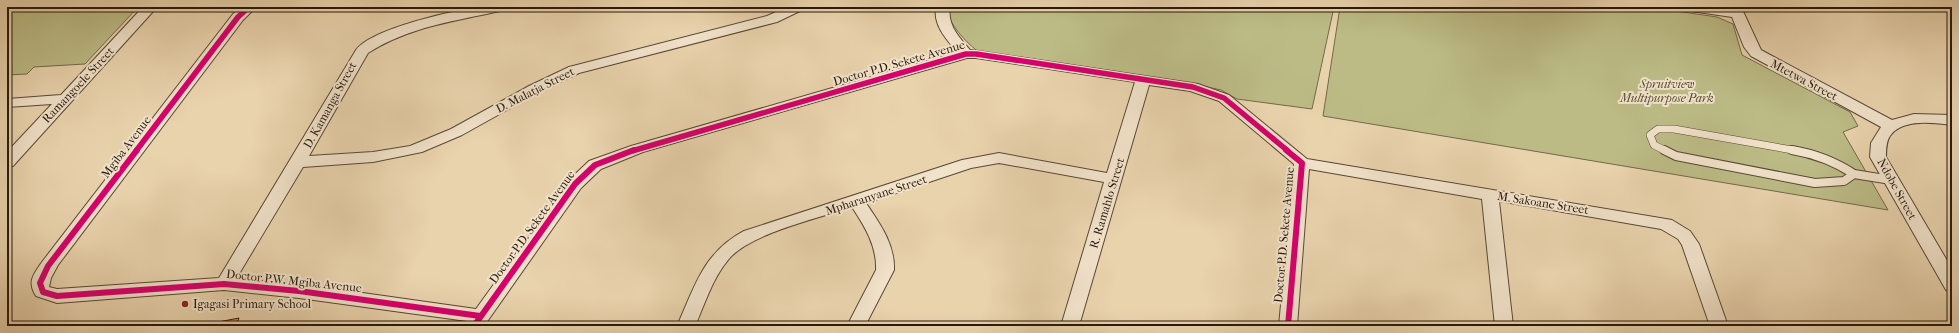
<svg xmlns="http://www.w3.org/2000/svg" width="1959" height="333" font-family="'IM FELL French Canon',serif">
  <rect width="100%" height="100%" fill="#e9d3ad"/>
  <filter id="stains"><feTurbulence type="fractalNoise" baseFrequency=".005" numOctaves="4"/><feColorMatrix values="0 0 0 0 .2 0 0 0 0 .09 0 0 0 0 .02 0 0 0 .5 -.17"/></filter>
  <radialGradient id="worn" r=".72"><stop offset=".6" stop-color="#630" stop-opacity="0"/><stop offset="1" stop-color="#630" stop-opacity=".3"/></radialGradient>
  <!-- green -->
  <path fill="#bcbb86" stroke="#726a4a" d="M 7,7 L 138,7 L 85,64 L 34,67 L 27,74 L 7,75 Z
    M 950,7 L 1334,7 L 1312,109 L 1237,99 L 1221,90 L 1184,82 L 976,50 C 964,40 951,26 947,11 Z
    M 1340,7 L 1649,7 L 1717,17 L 1733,24 L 1742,55 L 1850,112 L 1858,126 L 1843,132 L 1888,210 L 1323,116 Z"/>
  <!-- building -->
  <path fill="#d3936e" stroke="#28190d" d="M 239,318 L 236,326 L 212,326 L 213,323 Z"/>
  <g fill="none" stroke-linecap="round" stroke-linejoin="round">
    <!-- service-far1 casing -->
    <g stroke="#584835" stroke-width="8">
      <path id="service-far1" d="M 1666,151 L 1654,145 L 1650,135 L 1658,129 L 1674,129 L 1798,151"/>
    </g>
    <!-- service casing -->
    <g stroke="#584835" stroke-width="10">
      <path id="service" d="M 1664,150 L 1676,156 L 1815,183 L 1844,181 L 1854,174
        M 1792,150 C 1816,154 1834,161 1854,174
        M 1854,174 L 1891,180"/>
    </g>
    <!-- minor casing -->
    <g stroke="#584835" stroke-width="2">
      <path id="minor" d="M 143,7 L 157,7 L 13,166 L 7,167 L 7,152 L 52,104 L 7,107 L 7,99 L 61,95 Z
        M 241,7 L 256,7 L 243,20 L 58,265 L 51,278 L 49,287 L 57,289 L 219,278 L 356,50 C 371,29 454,10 481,7 C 489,6 497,7 506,7 L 504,10 C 457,21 410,26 368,53 L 309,156 L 373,152 L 410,146 L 451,129 L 529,86 L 569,67 L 767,16 L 787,7 L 804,7 L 802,10 L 777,22 L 579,73 L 539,92 L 462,135 L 422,152 L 373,162 L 303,167 L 236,279 L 299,284 L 476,309 L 569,180 L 589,161 L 631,146 L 957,52 C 946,39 933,25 936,7 L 950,7 C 947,25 959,37 970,50 L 1198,84 L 1229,95 L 1307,159 L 1672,220 L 1690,231 L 1699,244 L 1728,326 L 1710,326 L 1682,245 L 1678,239 L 1661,229 L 1499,201 L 1513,326 L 1495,326 L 1482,199 L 1309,169 L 1297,326 L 1279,326 L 1294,164 L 1219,101 L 1190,91 L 1149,85 L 1079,326 L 1061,326 L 1104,182 L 999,163 L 971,168 L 866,203 C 880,224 895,244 894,270 L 865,326 L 847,326 L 876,270 C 877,246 865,227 852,207 C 819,218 748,234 728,260 C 712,279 705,304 695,326 L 677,326 C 695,286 703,253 744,231 L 962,160 L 999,153 L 1107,173 L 1135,82 L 976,58 L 967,58 L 643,152 L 601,169 L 581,188 L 484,326 L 465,326 L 467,321 L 299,298 L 224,290 L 57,303 L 36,296 C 27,282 33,275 42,262 L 233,14 Z
        M 1684,7 L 1728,9 L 1727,7 L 1741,7 L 1761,50 L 1892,120 L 1914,114 L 1952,115 L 1952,125 C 1934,123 1902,118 1890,136 C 1886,142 1886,150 1886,157 L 1952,269 L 1952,291 L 1946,290 L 1870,157 L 1871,143 L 1881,127 L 1751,56 L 1744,47 L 1732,17 L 1691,11 Z"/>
    </g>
    <!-- service-far1 -->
    <use href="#service-far1" stroke="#f1e2ca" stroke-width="7"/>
    <!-- service -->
    <use href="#service" stroke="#f1e2ca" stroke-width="8"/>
    <!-- minor -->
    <use href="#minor" fill="#f1e2ca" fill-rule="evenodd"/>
    <!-- cycleway-far1 casing -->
    <g stroke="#f1e2ca" stroke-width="8">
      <path id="cycleway-far1" d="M 136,151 L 238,17 L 249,7
        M 632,151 L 966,54 L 976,54 L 1193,87 L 1224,98 L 1288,151"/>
    </g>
    <!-- cycleway casing -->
    <g stroke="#f1e2ca" stroke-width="9">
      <path id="cycleway" d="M 137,150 L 48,266 L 40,283 L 43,292 L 57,296 L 224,284 L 299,291 L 480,316
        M 1286,150 L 1302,163 L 1288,326
        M 474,326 L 575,184 L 595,165 L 634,150"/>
    </g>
    <!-- cycleway-far1 -->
    <use href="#cycleway-far1" stroke="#d6006c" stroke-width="5.5"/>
    <!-- cycleway -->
    <use href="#cycleway" stroke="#d6006c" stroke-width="6"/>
  </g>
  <!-- markers -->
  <circle fill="#8f2418" stroke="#f1e2ca" stroke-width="1.5" cx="185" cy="304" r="4"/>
  <g text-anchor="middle" stroke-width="4" stroke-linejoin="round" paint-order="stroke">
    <!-- street labels -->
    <g font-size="12" fill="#28190d" stroke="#f1e2ca">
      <text transform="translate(899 63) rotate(-16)" y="4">Doctor P.D. Sekete Avenue</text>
      <text transform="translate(1804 80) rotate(28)" y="4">Mtetwa Street</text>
      <text transform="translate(78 85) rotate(-47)" y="4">Ramangoele Street</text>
      <text transform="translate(535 90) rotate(-27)" y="4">D. Malatja Street</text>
      <text transform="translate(330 105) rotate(-61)" y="4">D. Kamanga Street</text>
      <text transform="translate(126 147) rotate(-53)" y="4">Mgiba Avenue</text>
      <text transform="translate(1897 189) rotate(61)" y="4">Ndobe Street</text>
      <text transform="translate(876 195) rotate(-18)" y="4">Mpharanyane Street</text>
      <text transform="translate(1107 203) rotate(-73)" y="4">R. Ramahlo Street</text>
      <text transform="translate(1543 203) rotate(9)" y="4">M. Sakoane Street</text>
      <text transform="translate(532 227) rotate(-54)" y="4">Doctor P.D. Sekete Avenue</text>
      <text transform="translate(1284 235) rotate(-85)" y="4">Doctor P.D. Sekete Avenue</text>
      <text transform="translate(294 281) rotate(6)" y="4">Doctor P.W. Mgiba Avenue</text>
    </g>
    <!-- park labels -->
    <g font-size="12" font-style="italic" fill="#544a31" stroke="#f1e2ca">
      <text x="1667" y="88">Spruitview<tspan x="1667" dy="14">Multipurpose Park</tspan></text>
    </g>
    <!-- poi labels -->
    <g font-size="12" fill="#28190d" stroke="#f1e2ca" text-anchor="start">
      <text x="193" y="308">Igagasi Primary School</text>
    </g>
  </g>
  <!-- margin -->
  <rect width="1959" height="333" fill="none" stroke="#e9d3ad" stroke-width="24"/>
  <rect x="8" y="8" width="1943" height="317" fill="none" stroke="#28190d" stroke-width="2"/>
  <rect x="12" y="12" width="1935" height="309" fill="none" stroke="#28190d"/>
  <rect width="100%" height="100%" filter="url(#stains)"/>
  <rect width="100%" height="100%" fill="url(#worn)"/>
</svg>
